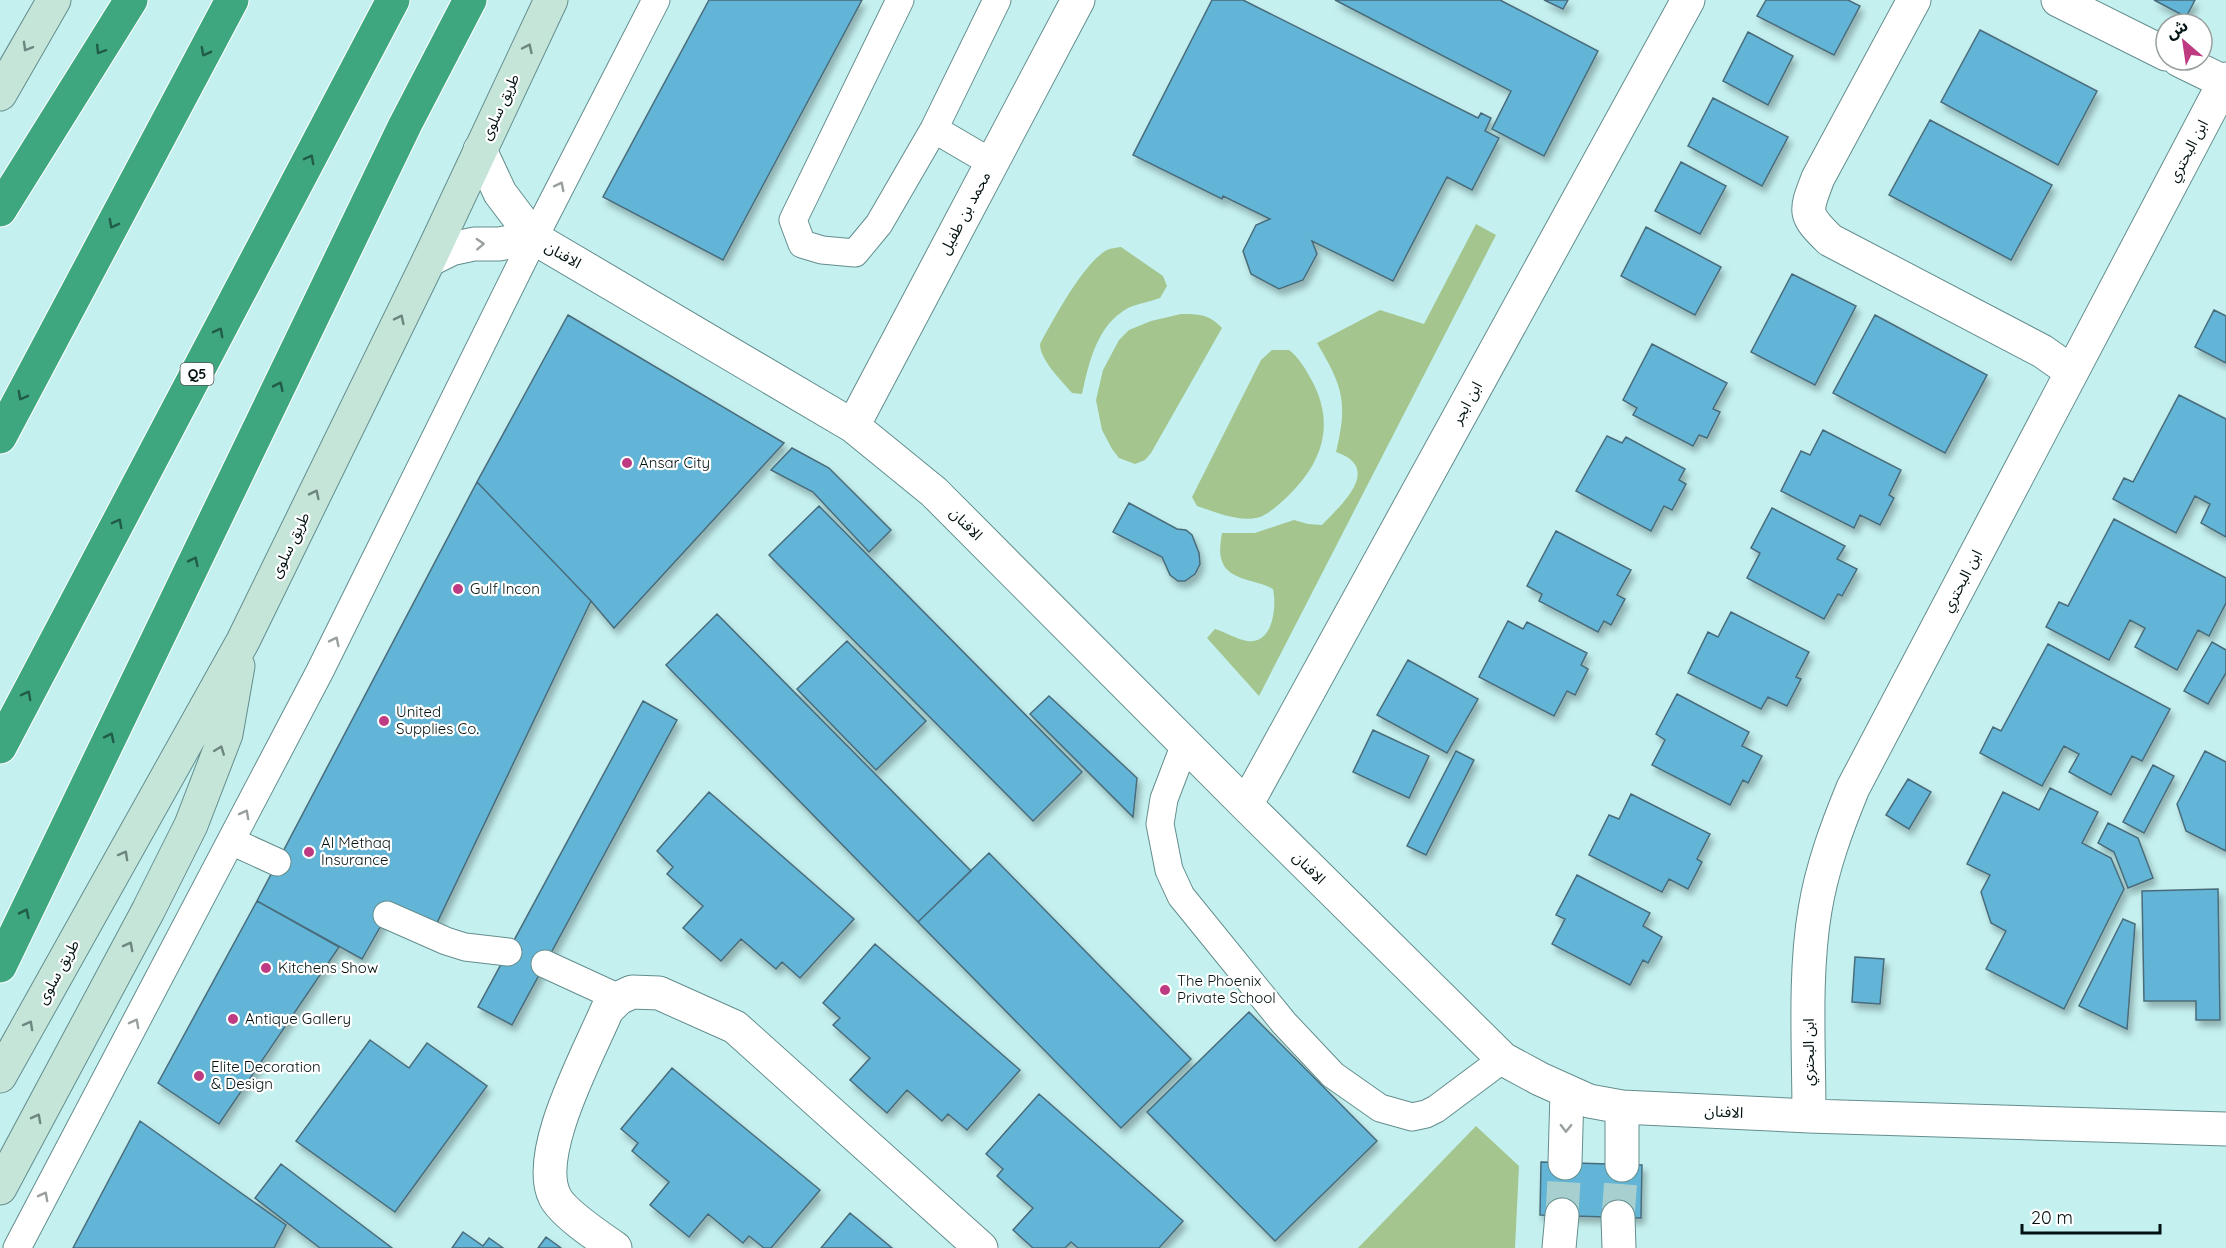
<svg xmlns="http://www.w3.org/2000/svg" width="2226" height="1248" font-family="Quicksand,'Noto Sans Arabic',sans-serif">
  <defs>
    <filter id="shadow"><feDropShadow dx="3.5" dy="6" stdDeviation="3" flood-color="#0004"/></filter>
  </defs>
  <rect width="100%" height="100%" fill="#c4f1f0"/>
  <!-- green -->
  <path fill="#a4c58e" d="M 1476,224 L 1496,235 L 1259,696 L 1207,638 L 1215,629 C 1225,632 1236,639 1247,641 C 1273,645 1277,607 1273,589 C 1256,579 1226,581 1221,558 C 1219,550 1221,540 1222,533 L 1255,533 L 1294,520 L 1308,524 L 1322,525 C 1342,504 1383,468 1336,452 C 1348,402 1343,387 1317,343 L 1380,310 L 1424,324 Z
    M 1121,247 L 1163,276 L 1167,286 L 1160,298 C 1150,302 1139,303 1128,308 C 1097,325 1089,362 1082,394 L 1072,393 C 1061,380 1040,360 1040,344 C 1053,320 1084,262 1107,250 C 1111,248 1116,248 1121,247 Z
    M 1181,314 C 1199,314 1209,314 1222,328 L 1151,453 L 1145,460 L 1135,464 L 1119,458 L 1112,449 L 1102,430 L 1096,400 L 1103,370 L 1119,340 L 1129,330 L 1151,321 Z
    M 1272,350 L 1289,350 C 1299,358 1305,368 1311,379 C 1335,422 1324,461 1289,495 C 1282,502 1270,513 1260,517 C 1240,523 1216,512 1197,506 L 1192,497 L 1261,360 Z
    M 1476,1126 L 1519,1166 L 1515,1248 L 1358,1248 Z"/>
  <!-- building -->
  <path fill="#62b5d7" stroke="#4a6c7b" stroke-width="1.5" filter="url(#shadow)" d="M 709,0 L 862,0 L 723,260 L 603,197 Z
    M 1212,0 L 1243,0 L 1478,118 L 1481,113 L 1491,118 L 1485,131 L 1499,138 L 1472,190 L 1447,177 L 1393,281 L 1312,241 L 1317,254 L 1303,280 L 1279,289 L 1251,274 L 1243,251 L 1256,225 L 1270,219 L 1223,196 L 1222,199 L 1133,155 Z
    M 1335,0 L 1500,0 L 1598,51 L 1544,156 L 1492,129 L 1511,91 Z
    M 1544,0 L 1568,0 L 1563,9 Z
    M 1766,0 L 1848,0 L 1860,6 L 1834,55 L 1757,16 Z
    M 2154,0 L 2195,0 L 2186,17 Z
    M 1980,30 L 2097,91 L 2058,165 L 1941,102 Z
    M 1748,32 L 1793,56 L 1768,105 L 1723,81 Z
    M 1713,98 L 1788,137 L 1762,186 L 1688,146 Z
    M 1930,120 L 2052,185 L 2011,260 L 1889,195 Z
    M 1681,162 L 1726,186 L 1700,234 L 1655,211 Z
    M 1646,227 L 1721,267 L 1695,315 L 1621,276 Z
    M 1792,274 L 1856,306 L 1815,385 L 1751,352 Z
    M 2214,310 L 2226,316 L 2226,363 L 2195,347 Z
    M 568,315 L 784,443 L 614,628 L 591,601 L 477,482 Z
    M 1875,315 L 1987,375 L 1945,453 L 1833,393 Z
    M 1652,344 L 1727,383 L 1713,409 L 1720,412 L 1707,438 L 1699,435 L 1693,446 L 1633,415 L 1637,408 L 1623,400 Z
    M 2179,395 L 2226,419 L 2226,537 L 2201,523 L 2210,504 L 2195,496 L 2176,533 L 2113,499 L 2124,478 L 2133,482 Z
    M 1823,430 L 1901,470 L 1889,495 L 1894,498 L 1880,525 L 1860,515 L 1854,528 L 1781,491 L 1801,451 L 1810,455 Z
    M 1607,436 L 1622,443 L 1626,437 L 1685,469 L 1679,480 L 1686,484 L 1672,510 L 1664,506 L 1651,531 L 1576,491 Z
    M 792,448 L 829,468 L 891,530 L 869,552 L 813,492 L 771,470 Z
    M 477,482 L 591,601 L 435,927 L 387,915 L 362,959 L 257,901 Z
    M 1129,503 L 1177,529 L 1186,530 L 1192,535 L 1199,553 L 1200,564 L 1195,574 L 1185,581 L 1178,581 L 1170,575 L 1162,557 L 1113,532 Z
    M 819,506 L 1082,772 L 1033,821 L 769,555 Z
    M 1772,508 L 1845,546 L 1837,559 L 1857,569 L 1842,596 L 1838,594 L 1824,619 L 1747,578 L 1760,553 L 1751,548 Z
    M 2114,519 L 2226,578 L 2226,603 L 2209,636 L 2198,630 L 2177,670 L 2135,647 L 2145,628 L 2130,620 L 2109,660 L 2046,627 L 2059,602 L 2068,606 Z
    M 1556,531 L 1631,570 L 1617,595 L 1625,599 L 1611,625 L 1604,621 L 1598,632 L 1539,601 L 1542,594 L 1527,586 Z
    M 1731,612 L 1809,652 L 1796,677 L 1801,679 L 1787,706 L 1768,697 L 1761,709 L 1688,673 L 1708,632 L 1718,637 Z
    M 717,614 L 971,871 L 918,922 L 666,665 Z
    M 1508,621 L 1523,629 L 1527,622 L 1587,653 L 1581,665 L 1588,669 L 1575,695 L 1567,691 L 1554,716 L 1479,677 Z
    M 847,641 L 926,721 L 876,770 L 797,689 Z
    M 2212,642 L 2226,650 L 2226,673 L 2208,704 L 2184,691 Z
    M 2048,644 L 2170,709 L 2142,761 L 2132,756 L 2111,795 L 2069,772 L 2079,754 L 2064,746 L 2042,786 L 1980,753 L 1993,727 L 2001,731 Z
    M 1408,660 L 1478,699 L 1447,753 L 1377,715 Z
    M 1677,694 L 1749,732 L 1742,746 L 1762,756 L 1748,783 L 1743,780 L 1730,805 L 1652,765 L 1665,740 L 1656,734 Z
    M 1049,696 L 1137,778 L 1133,817 L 1030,714 Z
    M 643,701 L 677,720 L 512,1025 L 478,1007 Z
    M 1373,730 L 1429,756 L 1409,798 L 1353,772 Z
    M 1456,751 L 1474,760 L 1426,855 L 1407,846 Z
    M 2205,751 L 2226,762 L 2226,851 L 2186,831 L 2177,804 Z
    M 2153,765 L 2174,776 L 2144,833 L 2123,822 Z
    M 1908,779 L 1931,792 L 1909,829 L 1886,815 Z
    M 2050,788 L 2098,812 L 2082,843 L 2111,858 L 2124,889 L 2064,1009 L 1986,969 L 2006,931 L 1991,923 L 1981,892 L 1990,875 L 1967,864 L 2003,792 L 2039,810 Z
    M 709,792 L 854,919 L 800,978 L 782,962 L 776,969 L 741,939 L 721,961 L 683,928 L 703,906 L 667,874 L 673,867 L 657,851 Z
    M 1631,794 L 1710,834 L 1697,859 L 1702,862 L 1688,889 L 1669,879 L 1662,892 L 1589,855 L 1609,815 L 1619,819 Z
    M 2108,823 L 2138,838 L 2153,878 L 2128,888 L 2114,852 L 2098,843 Z
    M 989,853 L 1191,1059 L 1121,1128 L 918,922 Z
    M 1577,875 L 1650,913 L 1643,926 L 1662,937 L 1648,963 L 1643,960 L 1630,985 L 1552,944 L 1565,919 L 1556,915 Z
    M 2218,889 L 2220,1020 L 2196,1020 L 2196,1001 L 2144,1001 L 2142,891 Z
    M 257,901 L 339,947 L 219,1124 L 158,1083 Z
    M 2123,919 L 2135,924 L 2127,1029 L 2079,1006 Z
    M 875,944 L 1020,1070 L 967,1130 L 948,1114 L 942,1121 L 907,1090 L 887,1113 L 850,1080 L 870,1058 L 833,1025 L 840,1018 L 823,1003 Z
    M 1855,957 L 1884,959 L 1880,1004 L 1852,1002 Z
    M 1249,1012 L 1377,1141 L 1275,1241 L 1147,1112 Z
    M 370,1040 L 409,1068 L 427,1043 L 487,1086 L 395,1212 L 296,1141 Z
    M 672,1068 L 820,1190 L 771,1248 L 764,1248 L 749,1236 L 743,1243 L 708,1214 L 689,1237 L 650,1205 L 669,1182 L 632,1151 L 638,1143 L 621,1129 Z
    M 1039,1094 L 1183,1221 L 1159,1248 L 1078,1248 L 1071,1242 L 1065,1248 L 1033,1248 L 1013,1230 L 1033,1208 L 997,1176 L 1003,1169 L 986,1154 Z
    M 140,1121 L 286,1225 L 274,1248 L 73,1248 Z
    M 1541,1162 L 1642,1165 L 1641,1218 L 1540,1215 Z
    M 281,1164 L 392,1248 L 320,1248 L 255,1198 Z
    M 850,1213 L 892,1248 L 821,1248 Z
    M 463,1232 L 483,1246 L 489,1238 L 503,1248 L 452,1248 Z
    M 546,1237 L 561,1248 L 538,1248 Z"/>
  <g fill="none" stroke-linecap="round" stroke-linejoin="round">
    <!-- minor-tunnel -->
    <path stroke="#a7cfcf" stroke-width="33" stroke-dasharray="33 16" stroke-linecap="butt" d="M 1562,1215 L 1565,1163
      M 1618,1217 L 1622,1165"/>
    <!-- service casing -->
    <g stroke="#648d8d" stroke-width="29">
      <path id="service" d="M 900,0 L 793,220 L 802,244 L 822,250 L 855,253 L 879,224 L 934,129 L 997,0
        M 934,129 L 992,163
        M 1185,744 L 1164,799 L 1160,824 L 1169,870 L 1181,896 L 1284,1023 L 1333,1075 L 1380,1108 L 1412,1117 L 1426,1114 L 1436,1109 L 1503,1059
        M 231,841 L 277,862
        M 387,915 L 446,941 L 465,947 L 508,952
        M 545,964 L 619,998
        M 17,1248 L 320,671 L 534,238 L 656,0"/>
    </g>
    <!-- minor casing -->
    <g stroke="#648d8d" stroke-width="35">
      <path id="minor" d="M 1914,0 L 1818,178 C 1805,212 1803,214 1830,240 L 2042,351 L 2072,372
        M 2058,0 L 2166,54
        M 2179,60 L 2224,82
        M 480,150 L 500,193 L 534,238 L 853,426 L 934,492 L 1246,805 L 1503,1059 L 1540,1079 L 1589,1101 L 1622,1107 L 1809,1116 L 2226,1129
        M 429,260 L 451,249 L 474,244 L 499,244 L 534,238
        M 853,426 L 1078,0
        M 1246,805 L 1688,0
        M 1622,1107 L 1622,1165
        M 1809,1116 C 1809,1050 1804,974 1815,910 C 1822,867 1837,827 1853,788 L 2226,79
        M 1565,1163 L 1567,1092
        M 1618,1217 L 1619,1248
        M 615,1248 C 599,1237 563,1213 555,1197 C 533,1154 589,1053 607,1010 L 619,998 L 632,992 L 659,993 L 735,1027 L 981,1248
        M 1559,1248 L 1562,1215"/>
    </g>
    <!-- secondary casing -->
    <g stroke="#648d8d" stroke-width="35">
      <path id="secondary" d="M 0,94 L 54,0
        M 0,1076 L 243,641 L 429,260 L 551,0
        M 0,1188 L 148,911 L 191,825 L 226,734 L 238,666"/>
    </g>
    <!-- motorway casing -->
    <g stroke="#fff" stroke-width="35">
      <path id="motorway" d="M 0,210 L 131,0
        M 0,437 L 232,0
        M 0,747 L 393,0
        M 0,966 L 405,125 L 470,0"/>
    </g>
    <!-- service -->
    <use href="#service" stroke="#fff" stroke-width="27"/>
    <!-- minor -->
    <use href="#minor" stroke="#fff" stroke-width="33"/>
    <!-- secondary -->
    <use href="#secondary" stroke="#c5e5d9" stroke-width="33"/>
    <!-- motorway -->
    <use href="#motorway" stroke="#3fa77f" stroke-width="33"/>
  </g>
  <!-- one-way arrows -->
  <defs><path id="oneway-chevron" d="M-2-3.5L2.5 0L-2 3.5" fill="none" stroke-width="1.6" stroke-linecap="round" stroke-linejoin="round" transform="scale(1.5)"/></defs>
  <g stroke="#6d867f">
    <use href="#oneway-chevron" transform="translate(27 47) rotate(120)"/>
    <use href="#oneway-chevron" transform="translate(528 48) rotate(-65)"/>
    <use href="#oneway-chevron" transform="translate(400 319) rotate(-64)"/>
    <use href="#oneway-chevron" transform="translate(315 494) rotate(-64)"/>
    <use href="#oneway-chevron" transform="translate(220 750) rotate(-69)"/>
    <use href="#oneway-chevron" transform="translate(124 855) rotate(-61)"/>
    <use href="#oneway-chevron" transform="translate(129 946) rotate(-62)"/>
    <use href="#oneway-chevron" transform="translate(29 1025) rotate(-61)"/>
    <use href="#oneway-chevron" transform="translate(37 1118) rotate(-62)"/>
  </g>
  <g stroke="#205c48">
    <use href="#oneway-chevron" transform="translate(100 50) rotate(122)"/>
    <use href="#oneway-chevron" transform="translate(205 52) rotate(118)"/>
    <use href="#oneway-chevron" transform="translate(310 159) rotate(-62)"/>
    <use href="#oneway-chevron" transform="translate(113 224) rotate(118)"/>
    <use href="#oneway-chevron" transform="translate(219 332) rotate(-62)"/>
    <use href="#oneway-chevron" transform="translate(279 386) rotate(-64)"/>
    <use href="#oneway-chevron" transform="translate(22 396) rotate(118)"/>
    <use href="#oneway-chevron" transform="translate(118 523) rotate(-62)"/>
    <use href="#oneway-chevron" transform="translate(194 561) rotate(-64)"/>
    <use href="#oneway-chevron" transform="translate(27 695) rotate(-62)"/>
    <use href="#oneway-chevron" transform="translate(110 737) rotate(-64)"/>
    <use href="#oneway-chevron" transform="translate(25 913) rotate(-64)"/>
  </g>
  <g stroke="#9aa0a0">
    <use href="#oneway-chevron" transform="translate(560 186) rotate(-63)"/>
    <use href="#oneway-chevron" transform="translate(480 244) rotate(-3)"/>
    <use href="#oneway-chevron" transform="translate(335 641) rotate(-64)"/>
    <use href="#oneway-chevron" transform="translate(245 814) rotate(-62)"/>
    <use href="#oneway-chevron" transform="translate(135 1023) rotate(-62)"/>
    <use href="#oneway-chevron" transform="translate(1566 1128) rotate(91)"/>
    <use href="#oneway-chevron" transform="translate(44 1196) rotate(-62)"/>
  </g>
  <!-- markers -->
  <g fill="#be3b82" stroke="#fff" stroke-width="2">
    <circle cx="627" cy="463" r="6"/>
    <circle cx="458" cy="589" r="6"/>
    <circle cx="384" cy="721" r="6"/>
    <circle cx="309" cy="852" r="6"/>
    <circle cx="266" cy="968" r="6"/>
    <circle cx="1165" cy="990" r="6"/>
    <circle cx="233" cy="1019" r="6"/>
    <circle cx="199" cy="1076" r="6"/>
  </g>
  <g text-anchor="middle" stroke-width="4.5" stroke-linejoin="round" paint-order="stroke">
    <!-- shield labels -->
    <rect fill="#fff" stroke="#4e5858" stroke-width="1.5" x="180.5" y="363" width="33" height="22" rx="4.5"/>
    <g font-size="14" font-weight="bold" fill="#021111">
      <text x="197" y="379">Q5</text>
    </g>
    <!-- street labels -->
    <g font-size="15" fill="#021111" stroke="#fff">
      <text transform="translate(500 107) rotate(-65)" y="5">طريق سلوى</text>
      <text transform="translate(2188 151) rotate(-62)" y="5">ابن البحتري</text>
      <text transform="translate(965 213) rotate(-62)" y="5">محمد بن طفيل</text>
      <text transform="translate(563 255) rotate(30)" y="5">الافنان</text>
      <text transform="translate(1467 403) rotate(-61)" y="5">ابن ابجر</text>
      <text transform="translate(966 524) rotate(45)" y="5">الافنان</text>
      <text transform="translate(290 545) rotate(-64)" y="5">طريق سلوى</text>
      <text transform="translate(1962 581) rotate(-62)" y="5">ابن البحتري</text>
      <text transform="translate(1309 868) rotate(45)" y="5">الافنان</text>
      <text transform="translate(58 972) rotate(-61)" y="5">طريق سلوى</text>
      <text transform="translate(1809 1052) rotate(-90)" y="5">ابن البحتري</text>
      <text transform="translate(1724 1112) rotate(3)" y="5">الافنان</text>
    </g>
    <!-- poi labels -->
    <g font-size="15" fill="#021111" stroke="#fff" text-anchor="start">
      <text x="639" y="468">Ansar City</text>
      <text x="470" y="594">Gulf Incon</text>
      <text x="396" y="717">United<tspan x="396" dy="17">Supplies Co.</tspan></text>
      <text x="321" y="848">Al Methaq<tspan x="321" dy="17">Insurance</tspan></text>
      <text x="278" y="973">Kitchens Show</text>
      <text x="1177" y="986">The Phoenix<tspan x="1177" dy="17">Private School</tspan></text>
      <text x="245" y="1024">Antique Gallery</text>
      <text x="211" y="1072">Elite Decoration<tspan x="211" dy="17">&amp; Design</tspan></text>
    </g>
  </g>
  <!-- north arrow -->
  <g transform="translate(2184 42) rotate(331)"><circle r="28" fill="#ffffff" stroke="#9aa0a0" stroke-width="1.5"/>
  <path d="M0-4.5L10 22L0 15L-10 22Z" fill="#be3b82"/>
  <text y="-9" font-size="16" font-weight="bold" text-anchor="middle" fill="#021111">ش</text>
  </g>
  <!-- scale -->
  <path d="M2022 1224v9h138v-9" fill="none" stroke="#021111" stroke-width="3"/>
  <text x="2031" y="1224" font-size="18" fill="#021111" stroke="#ffffff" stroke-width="4.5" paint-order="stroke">20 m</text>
</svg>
